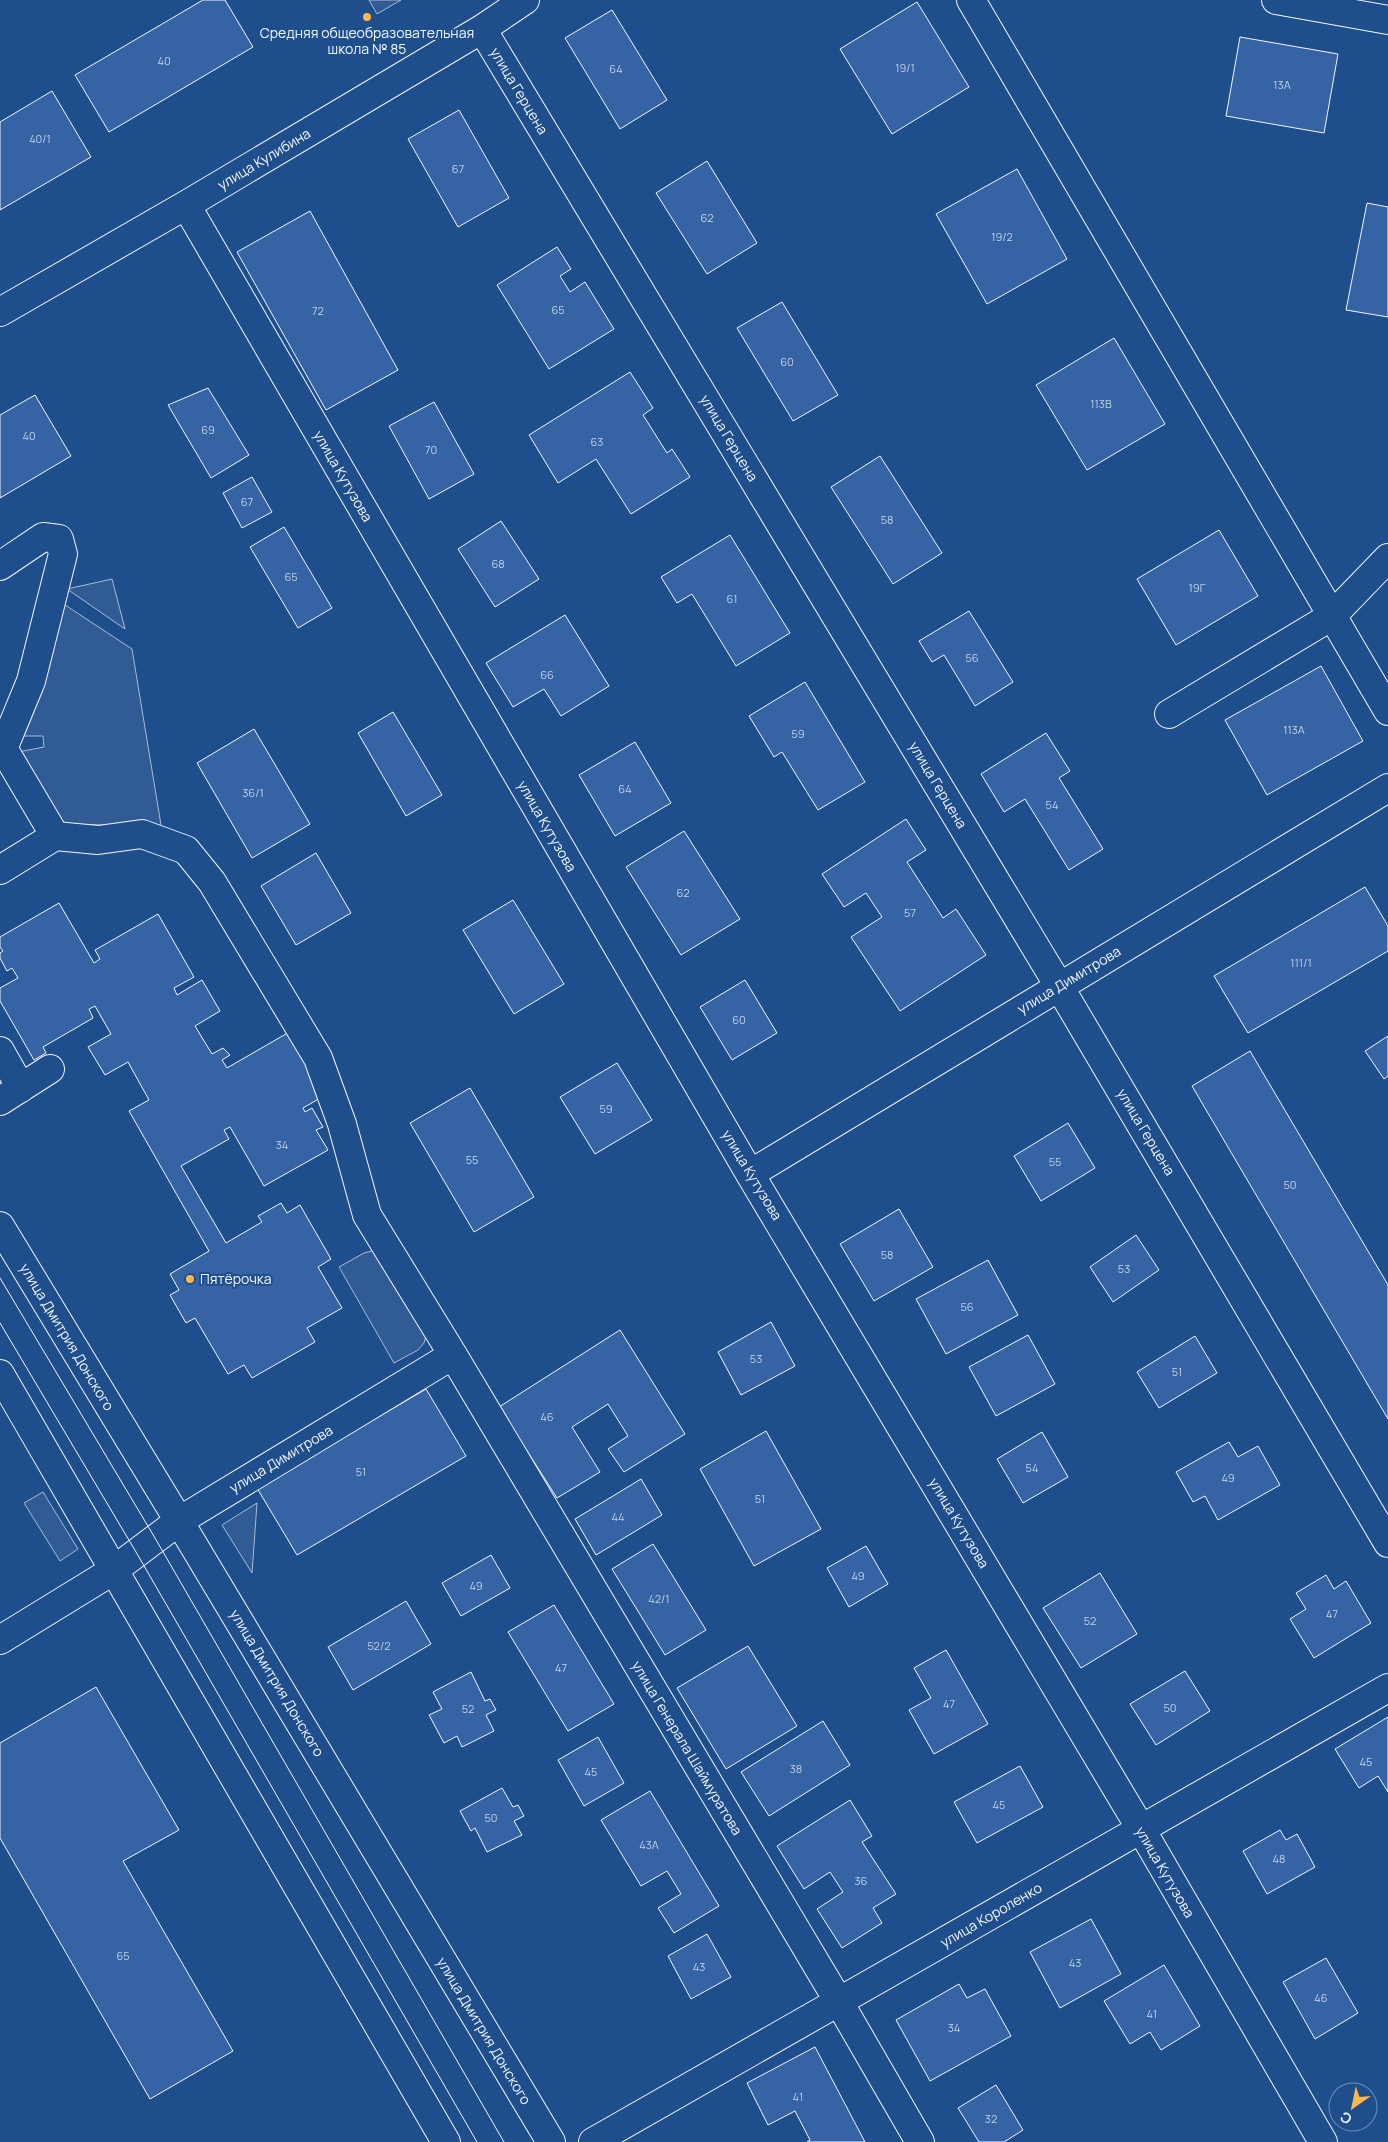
<svg xmlns="http://www.w3.org/2000/svg" width="1388" height="2142" font-family="Manrope,sans-serif">
  <rect width="100%" height="100%" fill="#1f4e8c"/>
  <!-- built -->
  <path fill="#305b95" stroke="#a8bbd7" d="M 369,0 L 401,0 L 377,14 Z
    M 112,579 L 125,629 L 67,589 Z
    M 62,603 L 132,649 L 162,831 L 143,826 L 61,824 L 18,752 L 44,747 L 43,736 L 19,736 Z
    M 372,1251 L 380,1254 L 426,1336 L 424,1343 L 418,1350 L 394,1363 L 339,1267 L 364,1253 Z
    M 43,1492 L 78,1549 L 60,1561 L 24,1503 Z
    M 257,1503 L 252,1573 L 222,1525 Z"/>
  <!-- building -->
  <path fill="#3563a3" stroke="#f2f6ff" d="M 203,0 L 225,0 L 253,47 L 109,132 L 75,75 Z
    M 917,2 L 969,87 L 892,134 L 840,49 Z
    M 612,10 L 667,100 L 620,129 L 565,38 Z
    M 1240,37 L 1338,54 L 1324,133 L 1226,116 Z
    M 52,91 L 91,157 L 0,210 L 0,122 Z
    M 459,110 L 509,198 L 458,227 L 408,139 Z
    M 707,161 L 757,243 L 707,274 L 656,193 Z
    M 1017,169 L 1067,259 L 987,304 L 936,214 Z
    M 1367,203 L 1388,207 L 1388,317 L 1346,310 Z
    M 310,211 L 398,370 L 326,410 L 237,252 Z
    M 557,247 L 571,269 L 560,276 L 570,292 L 585,282 L 614,329 L 549,369 L 497,285 Z
    M 782,302 L 838,395 L 793,421 L 737,328 Z
    M 1114,338 L 1165,424 L 1087,470 L 1036,385 Z
    M 630,372 L 653,408 L 643,415 L 667,453 L 672,449 L 690,477 L 631,514 L 596,459 L 558,483 L 529,435 Z
    M 208,388 L 249,455 L 211,478 L 168,405 Z
    M 35,395 L 71,456 L 0,498 L 0,415 Z
    M 434,402 L 474,474 L 429,499 L 389,426 Z
    M 880,456 L 942,553 L 893,584 L 831,487 Z
    M 252,477 L 272,512 L 242,528 L 223,493 Z
    M 501,521 L 539,579 L 495,607 L 458,549 Z
    M 284,527 L 332,608 L 298,628 L 250,547 Z
    M 1219,530 L 1258,596 L 1176,645 L 1137,579 Z
    M 730,535 L 790,633 L 736,666 L 692,594 L 677,603 L 661,577 Z
    M 969,611 L 1013,682 L 975,706 L 944,655 L 932,662 L 919,641 Z
    M 565,615 L 609,686 L 561,716 L 544,689 L 513,707 L 486,663 Z
    M 1321,666 L 1363,741 L 1267,795 L 1225,720 Z
    M 805,682 L 865,782 L 818,810 L 782,752 L 774,757 L 749,716 Z
    M 393,712 L 442,795 L 406,816 L 358,733 Z
    M 254,729 L 310,824 L 252,858 L 197,763 Z
    M 1046,733 L 1070,771 L 1059,778 L 1103,849 L 1069,870 L 1025,799 L 1004,812 L 981,774 Z
    M 635,742 L 671,803 L 615,836 L 579,775 Z
    M 906,819 L 926,850 L 907,862 L 943,918 L 956,909 L 986,955 L 900,1011 L 851,937 L 882,917 L 866,893 L 844,907 L 822,874 Z
    M 684,831 L 740,919 L 681,955 L 626,867 Z
    M 316,853 L 351,913 L 296,945 L 261,886 Z
    M 1365,887 L 1388,926 L 1388,951 L 1248,1033 L 1214,976 Z
    M 513,900 L 564,984 L 514,1014 L 463,930 Z
    M 59,903 L 94,963 L 100,959 L 95,950 L 158,914 L 194,977 L 174,988 L 177,995 L 202,980 L 220,1011 L 195,1026 L 212,1054 L 223,1048 L 230,1055 L 222,1060 L 227,1068 L 291,1031 L 327,1094 L 303,1108 L 305,1112 L 312,1108 L 323,1127 L 316,1130 L 328,1150 L 264,1186 L 230,1127 L 224,1130 L 229,1139 L 181,1166 L 226,1243 L 262,1222 L 258,1216 L 281,1203 L 287,1213 L 300,1205 L 331,1259 L 318,1267 L 342,1308 L 307,1328 L 315,1342 L 252,1378 L 244,1365 L 228,1374 L 195,1318 L 186,1323 L 170,1295 L 179,1290 L 170,1274 L 209,1251 L 129,1111 L 149,1100 L 128,1062 L 105,1075 L 88,1047 L 111,1034 L 95,1006 L 89,1009 L 93,1018 L 43,1047 L 46,1053 L 34,1060 L 0,1001 L 0,988 L 18,978 L 12,968 L 7,971 L 0,958 L 0,953 L 3,951 L 0,947 L 0,937 Z
    M 745,980 L 777,1033 L 732,1060 L 700,1007 Z
    M 1388,1036 L 1388,1076 L 1384,1079 L 1365,1051 Z
    M 1250,1051 L 1388,1285 L 1388,1419 L 1192,1086 Z
    M 617,1063 L 652,1120 L 595,1154 L 560,1097 Z
    M 470,1088 L 534,1197 L 474,1232 L 410,1123 Z
    M 1068,1123 L 1095,1168 L 1041,1201 L 1014,1156 Z
    M 899,1209 L 933,1267 L 874,1301 L 840,1244 Z
    M 1136,1235 L 1159,1270 L 1113,1302 L 1090,1267 Z
    M 988,1260 L 1018,1315 L 946,1354 L 916,1299 Z
    M 771,1322 L 795,1366 L 741,1395 L 718,1352 Z
    M 620,1330 L 685,1434 L 624,1472 L 608,1449 L 628,1436 L 608,1404 L 572,1427 L 600,1472 L 557,1498 L 499,1407 Z
    M 1028,1335 L 1055,1384 L 996,1416 L 969,1367 Z
    M 1195,1336 L 1217,1373 L 1159,1408 L 1137,1372 Z
    M 426,1389 L 466,1456 L 297,1555 L 257,1488 Z
    M 766,1431 L 821,1529 L 754,1566 L 700,1469 Z
    M 1042,1432 L 1068,1477 L 1023,1503 L 997,1459 Z
    M 1229,1442 L 1238,1457 L 1258,1446 L 1280,1485 L 1218,1520 L 1205,1496 L 1193,1502 L 1176,1472 Z
    M 641,1479 L 662,1515 L 596,1555 L 575,1519 Z
    M 653,1544 L 706,1630 L 665,1655 L 612,1569 Z
    M 866,1546 L 888,1584 L 849,1607 L 827,1568 Z
    M 491,1555 L 510,1588 L 461,1616 L 442,1583 Z
    M 1100,1573 L 1137,1634 L 1081,1668 L 1043,1608 Z
    M 1326,1575 L 1334,1589 L 1346,1581 L 1371,1623 L 1314,1658 L 1290,1619 L 1306,1609 L 1296,1593 Z
    M 406,1601 L 431,1644 L 353,1690 L 328,1647 Z
    M 554,1605 L 614,1704 L 568,1731 L 508,1632 Z
    M 748,1646 L 797,1726 L 726,1769 L 677,1688 Z
    M 946,1650 L 988,1724 L 934,1754 L 909,1710 L 931,1698 L 914,1668 Z
    M 1185,1671 L 1210,1711 L 1156,1745 L 1130,1704 Z
    M 471,1672 L 485,1701 L 490,1699 L 496,1710 L 486,1715 L 494,1731 L 462,1747 L 457,1736 L 444,1743 L 429,1715 L 442,1709 L 433,1692 Z
    M 96,1687 L 179,1830 L 123,1861 L 233,2051 L 150,2099 L 0,1838 L 0,1743 Z
    M 1388,1717 L 1388,1792 L 1378,1776 L 1359,1788 L 1335,1749 Z
    M 823,1721 L 850,1765 L 769,1816 L 741,1772 Z
    M 598,1737 L 624,1783 L 584,1806 L 558,1760 Z
    M 1020,1766 L 1043,1807 L 977,1843 L 954,1802 Z
    M 502,1788 L 513,1807 L 518,1805 L 524,1816 L 514,1821 L 522,1835 L 487,1852 L 475,1828 L 471,1831 L 460,1811 Z
    M 650,1791 L 719,1906 L 674,1933 L 658,1908 L 681,1894 L 667,1871 L 641,1886 L 601,1820 Z
    M 850,1800 L 872,1836 L 862,1842 L 896,1894 L 873,1908 L 882,1923 L 842,1948 L 817,1909 L 843,1892 L 830,1872 L 804,1889 L 777,1846 Z
    M 1280,1830 L 1286,1840 L 1297,1834 L 1315,1867 L 1267,1894 L 1243,1851 Z
    M 1091,1919 L 1121,1974 L 1060,2008 L 1030,1952 Z
    M 707,1934 L 731,1977 L 691,1999 L 668,1956 Z
    M 1326,1958 L 1358,2013 L 1315,2039 L 1283,1982 Z
    M 1164,1965 L 1200,2026 L 1161,2050 L 1150,2032 L 1130,2044 L 1104,2001 Z
    M 959,1984 L 967,1998 L 985,1989 L 1011,2036 L 930,2081 L 896,2020 Z
    M 815,2047 L 865,2142 L 807,2142 L 810,2140 L 795,2111 L 768,2125 L 747,2083 Z
    M 996,2085 L 1023,2130 L 1004,2142 L 979,2142 L 958,2108 Z"/>
  <g fill="none" stroke-linecap="round" stroke-linejoin="round">
    <!-- minor casing -->
    <g stroke="#f2f6ff" stroke-width="30">
      <path id="minor" d="M 971,0 L 1388,711
        M 1276,0 L 1388,20
        M 482,29 L 1059,986 L 1388,1543
        M 186,205 L 750,1174 L 1141,1829 L 1323,2142
        M 0,312 L 186,205 L 482,29 L 525,0
        M 0,566 L 43,537 L 59,539 L 63,554 L 31,681 L 3,749
        M 1169,714 L 1332,616 L 1388,558
        M 0,743 L 55,836
        M 0,870 L 55,836 L 98,840 L 142,834 L 186,850 L 212,882 L 318,1058 L 342,1124 L 367,1215 L 453,1355 L 839,2002 L 920,2142
        M 0,1051 L 21,1088
        M 0,1101 L 50,1069
        M 750,1174 L 1388,788
        M 0,1226 L 179,1521 L 551,2142
        M 0,1374 L 446,2142
        M 0,1640 L 114,1570 L 179,1521 L 453,1355
        M 593,2142 L 1388,1688"/>
    </g>
    <!-- minor -->
    <use href="#minor" stroke="#1f4e8c" stroke-width="28"/>
    <!-- tram -->
    <path stroke="#f2f6ff" stroke-width="1" d="M 0,1278 L 155,1538 L 504,2142
      M 0,1323 L 136,1552 L 477,2142"/>
  </g>
  <!-- markers -->
  <g fill="#ffb74d" stroke="#1f4e8c" stroke-width="2">
    <circle cx="367" cy="17" r="5"/>
    <circle cx="190" cy="1279" r="5"/>
  </g>
  <g text-anchor="middle" stroke-width="4" stroke-linejoin="round" paint-order="stroke">
    <!-- number labels -->
    <g font-size="11" fill="#c3d1e8">
      <text x="164" y="65">40</text>
      <text x="905" y="72">19/1</text>
      <text x="616" y="73">64</text>
      <text x="1282" y="89">13А</text>
      <text x="40" y="143">40/1</text>
      <text x="458" y="173">67</text>
      <text x="707" y="222">62</text>
      <text x="1002" y="241">19/2</text>
      <text x="558" y="314">65</text>
      <text x="318" y="315">72</text>
      <text x="787" y="366">60</text>
      <text x="1101" y="408">113В</text>
      <text x="208" y="434">69</text>
      <text x="29" y="440">40</text>
      <text x="597" y="446">63</text>
      <text x="431" y="454">70</text>
      <text x="247" y="506">67</text>
      <text x="887" y="524">58</text>
      <text x="498" y="568">68</text>
      <text x="291" y="581">65</text>
      <text x="1197" y="592">19Г</text>
      <text x="732" y="603">61</text>
      <text x="972" y="662">56</text>
      <text x="547" y="679">66</text>
      <text x="1294" y="734">113А</text>
      <text x="798" y="738">59</text>
      <text x="625" y="793">64</text>
      <text x="253" y="797">36/1</text>
      <text x="1052" y="809">54</text>
      <text x="683" y="897">62</text>
      <text x="910" y="917">57</text>
      <text x="1301" y="967">111/1</text>
      <text x="739" y="1024">60</text>
      <text x="606" y="1113">59</text>
      <text x="282" y="1149">34</text>
      <text x="472" y="1164">55</text>
      <text x="1055" y="1166">55</text>
      <text x="1290" y="1189">50</text>
      <text x="887" y="1259">58</text>
      <text x="1124" y="1273">53</text>
      <text x="967" y="1311">56</text>
      <text x="756" y="1363">53</text>
      <text x="1177" y="1376">51</text>
      <text x="547" y="1421">46</text>
      <text x="1032" y="1472">54</text>
      <text x="361" y="1476">51</text>
      <text x="1228" y="1482">49</text>
      <text x="760" y="1503">51</text>
      <text x="618" y="1521">44</text>
      <text x="858" y="1580">49</text>
      <text x="476" y="1590">49</text>
      <text x="659" y="1603">42/1</text>
      <text x="1332" y="1618">47</text>
      <text x="1090" y="1625">52</text>
      <text x="379" y="1650">52/2</text>
      <text x="561" y="1672">47</text>
      <text x="949" y="1708">47</text>
      <text x="1170" y="1712">50</text>
      <text x="468" y="1713">52</text>
      <text x="1366" y="1766">45</text>
      <text x="796" y="1773">38</text>
      <text x="591" y="1776">45</text>
      <text x="999" y="1809">45</text>
      <text x="491" y="1822">50</text>
      <text x="649" y="1849">43А</text>
      <text x="1279" y="1863">48</text>
      <text x="861" y="1885">36</text>
      <text x="123" y="1960">65</text>
      <text x="1075" y="1967">43</text>
      <text x="699" y="1971">43</text>
      <text x="1321" y="2002">46</text>
      <text x="1152" y="2018">41</text>
      <text x="954" y="2032">34</text>
      <text x="798" y="2101">41</text>
      <text x="991" y="2123">32</text>
    </g>
    <!-- poi labels -->
    <g font-size="14" fill="#f2f6ff" stroke="#1f4e8c">
      <text x="367" y="38">Средняя общеобразовательная<tspan x="367" dy="16">школа № 85</tspan></text>
      <text x="200" y="1284" text-anchor="start">Пятёрочка</text>
    </g>
    <!-- street labels -->
    <g font-size="14" fill="#f2f6ff" stroke="#1f4e8c">
      <text transform="translate(519 91) rotate(59)" y="5">улица Герцена</text>
      <text transform="translate(264 159) rotate(-31)" y="5">улица Кулибина</text>
      <text transform="translate(729 438) rotate(59)" y="5">улица Герцена</text>
      <text transform="translate(343 476) rotate(60)" y="5">улица Кутузова</text>
      <text transform="translate(938 785) rotate(59)" y="5">улица Герцена</text>
      <text transform="translate(547 826) rotate(60)" y="5">улица Кутузова</text>
      <text transform="translate(1069 980) rotate(-31)" y="5">улица Димитрова</text>
      <text transform="translate(1146 1132) rotate(59)" y="5">улица Герцена</text>
      <text transform="translate(752 1175) rotate(59)" y="5">улица Кутузова</text>
      <text transform="translate(67 1337) rotate(59)" y="5">улица Дмитрия Донского</text>
      <text transform="translate(281 1459) rotate(-31)" y="5">улица Димитрова</text>
      <text transform="translate(959 1523) rotate(59)" y="5">улица Кутузова</text>
      <text transform="translate(277 1683) rotate(59)" y="5">улица Дмитрия Донского</text>
      <text transform="translate(687 1748) rotate(59)" y="5">улица Генерала Шаймуратова</text>
      <text transform="translate(1165 1872) rotate(60)" y="5">улица Кутузова</text>
      <text transform="translate(991 1915) rotate(-30)" y="5">улица Короленко</text>
      <text transform="translate(484 2031) rotate(59)" y="5">улица Дмитрия Донского</text>
    </g>
  </g>
  <!-- north arrow -->
  <g transform="translate(1353 2107) rotate(213)"><circle r="24" fill="#1f4e8c" stroke="#7391ba"/>
  <path d="M0-4L9 19L0 12L-9 19Z" fill="#ffb74d"/>
  <text y="-8" font-size="14" font-weight="bold" text-anchor="middle" fill="#f2f6ff">С</text>
  </g>
</svg>
